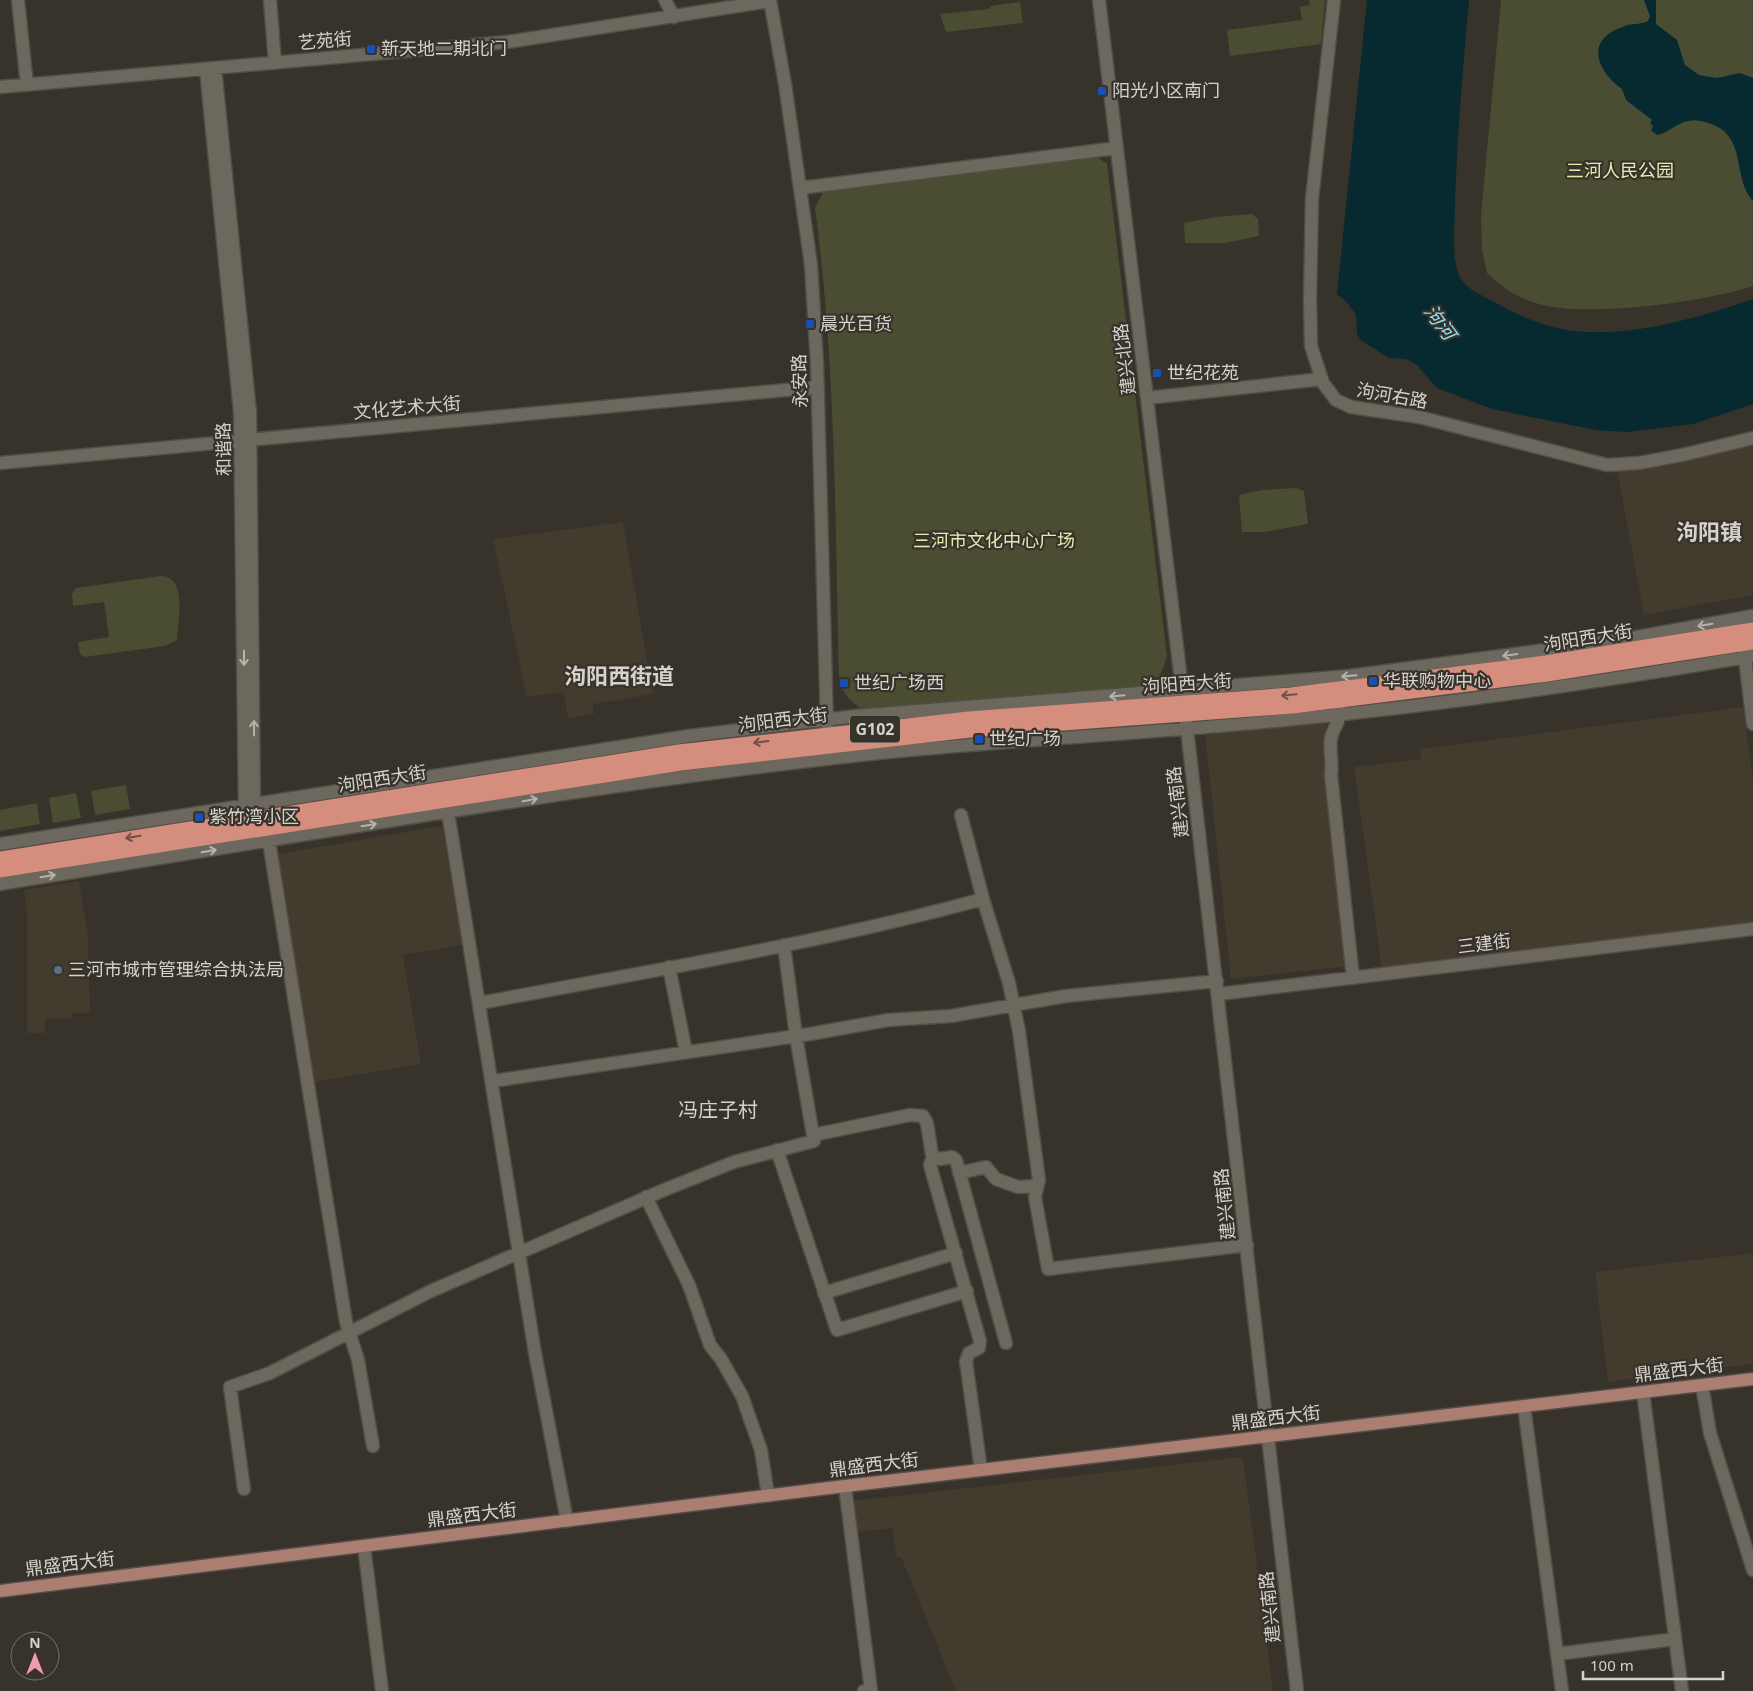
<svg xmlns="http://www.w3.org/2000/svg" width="1753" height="1691" font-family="'Noto Sans','Noto Sans SC',sans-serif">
  <rect width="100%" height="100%" fill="#37322a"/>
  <!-- built -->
  <path fill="#433b2d" d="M 1753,446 L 1753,595 L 1644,615 L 1617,470 Z
    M 623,522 L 653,694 L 593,704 L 594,714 L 568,718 L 564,692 L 527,697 L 493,539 Z
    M 1743,707 L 1753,780 L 1753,923 L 1382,970 L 1354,767 L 1421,759 L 1420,749 Z
    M 1325,722 L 1349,966 L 1231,979 L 1205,735 Z
    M 442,826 L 462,945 L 403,955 L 421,1064 L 315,1082 L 277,854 Z
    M 79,881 L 88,936 L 90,1013 L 72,1013 L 71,1018 L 45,1019 L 45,1033 L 27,1033 L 27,913 L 24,890 Z
    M 1753,1253 L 1753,1364 L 1608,1382 L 1595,1272 Z
    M 1243,1457 L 1273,1691 L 956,1691 L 901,1557 L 897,1558 L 892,1528 L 855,1532 L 852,1501 Z"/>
  <!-- green -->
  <path fill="#4a4d32" d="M 1309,0 L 1325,0 L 1321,44 L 1230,56 L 1227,30 L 1302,20 L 1300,7 L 1310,5 Z
    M 1501,0 L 1753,0 L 1753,286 C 1706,302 1585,318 1539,304 C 1519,299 1501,287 1487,273 L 1482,250 L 1481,215 Z
    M 1020,2 L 1023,23 L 946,32 L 940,14 L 989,9 L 991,6 Z
    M 1097,157 L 1107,164 L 1167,656 C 1163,670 1159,681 1147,690 L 860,708 C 848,699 843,693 839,679 C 835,521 836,364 815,208 L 823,192 Z
    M 1252,214 L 1258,219 L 1259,236 L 1225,243 L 1185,243 L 1184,223 L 1216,217 Z
    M 1296,488 L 1304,491 L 1308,524 L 1264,532 L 1242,532 L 1239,495 L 1262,490 Z
    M 161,576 C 188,577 178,621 177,640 L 165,646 L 84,657 L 80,654 L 78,642 L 109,637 L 104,602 L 73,606 L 72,594 L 76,588 Z
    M 126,785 L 130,809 L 95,815 L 91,791 Z
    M 76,793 L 81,818 L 53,823 L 49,798 Z
    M 37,803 L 40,824 L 0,831 L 0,810 Z"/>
  <!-- water -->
  <path fill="#072930" d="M 1367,0 L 1469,0 C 1463,68 1457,136 1455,204 C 1455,226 1451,254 1459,275 C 1464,289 1482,295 1494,302 C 1514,313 1534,323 1557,328 C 1618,342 1695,319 1753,299 L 1753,404 L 1693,424 L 1627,432 L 1596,430 L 1492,409 L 1437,388 L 1416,364 L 1406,359 L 1389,358 L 1359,339 L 1357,333 L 1356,315 L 1346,301 L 1337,294 Z
    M 1644,0 L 1656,0 L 1656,24 L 1677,40 L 1685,65 L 1699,75 L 1717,78 L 1740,73 L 1753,78 L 1753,201 C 1732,177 1747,140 1714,125 C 1706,122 1697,119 1688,121 C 1677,123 1668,133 1657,135 L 1651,130 L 1653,126 L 1650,123 L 1652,120 L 1626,100 L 1622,89 C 1596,70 1584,39 1625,26 C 1632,23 1641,25 1648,21 L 1650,16 Z"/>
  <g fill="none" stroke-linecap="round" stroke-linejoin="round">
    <!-- minor casing -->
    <g stroke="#524e47" stroke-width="15">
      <path id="minor" d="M 18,0 L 27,85
        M 270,0 L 275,63
        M 665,0 L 674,17
        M 770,0 L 785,84 L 811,265 L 817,364 L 827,726
        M 1099,0 L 1183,697
        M 1334,0 L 1312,199 L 1310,299 L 1311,346 L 1323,383 L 1336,400 L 1351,407 L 1419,417 L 1607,465 L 1639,463 L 1682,455 L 1753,438
        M 215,68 L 250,412 L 254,812
        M 206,69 L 240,412 L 245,812
        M 0,87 L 507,42 L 770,1
        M 800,188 L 1117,148
        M 1147,398 L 1322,379
        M 0,463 L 818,387
        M 1744,651 L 1753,724
        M 1339,708 C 1341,723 1334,725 1331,738 C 1329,751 1333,763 1331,775 L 1353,978
        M 1186,720 L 1297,1691
        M 447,806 L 535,1353 L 567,1521
        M 961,815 L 983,899 L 1009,983 L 1019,1031 L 1039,1180 L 1035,1197 L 1048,1269 L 1247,1245
        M 268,835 L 346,1322 L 358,1360 L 373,1446
        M 0,844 L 689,736 L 856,716 L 1349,676 L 1621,640 L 1753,616
        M 0,884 C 289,838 579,786 870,754 C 1012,739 1154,734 1295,719 C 1448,704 1601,682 1753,656
        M 669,967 L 686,1052
        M 1219,994 L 1753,929
        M 480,1003 C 648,971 817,944 983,899
        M 493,1081 L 810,1034 L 888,1020 L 951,1016 L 1066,996 L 1217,981
        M 813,1135 L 910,1115 L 923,1116 L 927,1123 L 932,1155 L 939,1159 L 952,1157 L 956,1160 L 1006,1343
        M 777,1150 L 837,1330 L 967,1291
        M 933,1157 L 930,1165 L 980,1341 L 979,1348 L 969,1353 L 966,1361 L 981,1470
        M 959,1173 L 986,1167 L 996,1179 L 1018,1187 L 1037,1186
        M 646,1197 L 689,1285 L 710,1345 L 721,1359 L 742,1396 L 761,1450 L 768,1496
        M 824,1293 L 956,1253
        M 1702,1385 L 1710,1433 L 1753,1570
        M 1643,1392 L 1682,1691
        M 1524,1406 L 1562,1691
        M 845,1486 L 871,1690 L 864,1691
        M 244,1489 L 230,1387 L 270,1373 L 431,1291 L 664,1190 L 734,1162 L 814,1141 L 796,1036 L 784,945
        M 364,1546 L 382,1691
        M 1557,1654 L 1675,1639"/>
    </g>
    <!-- major casing -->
    <g stroke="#524e47" stroke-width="15">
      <path id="major" d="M 0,1591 L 845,1486 L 1753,1379"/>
    </g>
    <!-- highway casing -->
    <g stroke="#524e47" stroke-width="18">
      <path id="highway" d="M 0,859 L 679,752 L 969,719 L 1291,695 L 1546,663 L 1753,630
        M 0,870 L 681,763 L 970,730 L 1292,706 L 1547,674 L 1753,642"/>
    </g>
    <!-- minor -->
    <use href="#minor" stroke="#6d685e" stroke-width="12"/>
    <!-- major -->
    <use href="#major" stroke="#ab7e71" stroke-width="12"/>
    <!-- highway -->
    <use href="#highway" stroke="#d58d7e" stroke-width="15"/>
  </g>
  <!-- one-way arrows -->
  <defs><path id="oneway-shaft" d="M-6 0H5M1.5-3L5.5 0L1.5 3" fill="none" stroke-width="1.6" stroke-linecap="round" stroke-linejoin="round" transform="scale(1.25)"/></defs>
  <g stroke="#b6b2ac">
    <use href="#oneway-shaft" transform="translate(1705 625) rotate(170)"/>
    <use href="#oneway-shaft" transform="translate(1510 655) rotate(172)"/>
    <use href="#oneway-shaft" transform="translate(244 658) rotate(90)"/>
    <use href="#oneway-shaft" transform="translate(1349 676) rotate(175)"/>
    <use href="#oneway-shaft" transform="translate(1117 696) rotate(175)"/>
    <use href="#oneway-shaft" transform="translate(254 728) rotate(-90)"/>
    <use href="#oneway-shaft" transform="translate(530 800) rotate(-9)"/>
    <use href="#oneway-shaft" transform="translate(369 825) rotate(-9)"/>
    <use href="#oneway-shaft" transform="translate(209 851) rotate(-9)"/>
    <use href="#oneway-shaft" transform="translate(48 876) rotate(-9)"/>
  </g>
  <g stroke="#6e5247">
    <use href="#oneway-shaft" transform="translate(1289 695) rotate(175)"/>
    <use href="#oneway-shaft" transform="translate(761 742) rotate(173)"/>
    <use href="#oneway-shaft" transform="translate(133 837) rotate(171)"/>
  </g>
  <!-- markers -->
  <g fill="#1a4fb4" stroke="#37322a" stroke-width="2">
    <rect x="366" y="44" width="10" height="10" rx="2.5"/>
    <rect x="1097" y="86" width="10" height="10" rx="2.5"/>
    <rect x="805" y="319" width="10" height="10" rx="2.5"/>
    <rect x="1152" y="368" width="10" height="10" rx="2.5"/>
    <rect x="1368" y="676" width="10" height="10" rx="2.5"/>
    <rect x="839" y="678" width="10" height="10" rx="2.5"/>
    <rect x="974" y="734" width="10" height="10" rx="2.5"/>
    <rect x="194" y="812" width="10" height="10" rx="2.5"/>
  </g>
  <circle fill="#5c6f8a" stroke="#37322a" stroke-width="2" cx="58" cy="970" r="5"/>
  <g text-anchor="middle" stroke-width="4.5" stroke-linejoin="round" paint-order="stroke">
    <!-- shield labels -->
    <rect fill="#37322a" stroke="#a6a29c" stroke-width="1" x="850" y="715.5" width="50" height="27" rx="4"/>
    <g font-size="16" font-weight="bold" fill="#d5d2cd">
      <text x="875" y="735">G102</text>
    </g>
    <!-- street labels -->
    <g font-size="18" fill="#d5d2cd" stroke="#37322a">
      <text transform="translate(325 41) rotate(-5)" y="6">艺苑街</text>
      <text transform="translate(1125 359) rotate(-97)" y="6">建兴北路</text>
      <text transform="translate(800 381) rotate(-92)" y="6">永安路</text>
      <text transform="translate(1392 396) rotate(10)" y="6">泃河右路</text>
      <text transform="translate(407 408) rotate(-5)" y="6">文化艺术大街</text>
      <text transform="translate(224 449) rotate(-91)" y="6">和谐路</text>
      <text transform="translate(1588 638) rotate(-9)" y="6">泃阳西大街</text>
      <text transform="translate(1187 684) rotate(-4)" y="6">泃阳西大街</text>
      <text transform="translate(783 720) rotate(-7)" y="6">泃阳西大街</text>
      <text transform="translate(382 779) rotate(-9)" y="6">泃阳西大街</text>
      <text transform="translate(1178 802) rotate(-97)" y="6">建兴南路</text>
      <text transform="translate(1484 944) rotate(-7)" y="6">三建街</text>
      <text transform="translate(1225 1204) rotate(-96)" y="6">建兴南路</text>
      <text transform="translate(1679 1370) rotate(-7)" y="6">鼎盛西大街</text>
      <text transform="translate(1276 1418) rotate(-7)" y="6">鼎盛西大街</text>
      <text transform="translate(874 1465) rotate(-7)" y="6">鼎盛西大街</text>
      <text transform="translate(472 1515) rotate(-7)" y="6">鼎盛西大街</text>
      <text transform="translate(70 1564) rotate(-7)" y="6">鼎盛西大街</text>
      <text transform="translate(1270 1607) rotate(-96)" y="6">建兴南路</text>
    </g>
    <!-- poi labels -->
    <g font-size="18" fill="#d5d2cd" stroke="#37322a" text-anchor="start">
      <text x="381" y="55">新天地二期北门</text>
      <text x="1112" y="97">阳光小区南门</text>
      <text x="820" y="330">晨光百货</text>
      <text x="1167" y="379">世纪花苑</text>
      <text x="1383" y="687">华联购物中心</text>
      <text x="854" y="689">世纪广场西</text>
      <text x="989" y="745">世纪广场</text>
      <text x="209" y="823">紫竹湾小区</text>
      <text x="68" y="976">三河市城市管理综合执法局</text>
    </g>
    <!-- park labels -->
    <g font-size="18" fill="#e5ebad" stroke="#37322a">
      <text x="1620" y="177">三河人民公园</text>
      <text x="994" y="547">三河市文化中心广场</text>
    </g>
    <!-- water labels -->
    <g font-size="19" font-style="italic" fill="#91dff1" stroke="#37322a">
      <text transform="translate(1440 322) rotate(53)" y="7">泃河</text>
    </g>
    <!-- quarter labels -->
    <g font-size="20" fill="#d5d2cd" stroke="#37322a">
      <text x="718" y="1117">冯庄子村</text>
    </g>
    <!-- district labels -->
    <g font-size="22" font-weight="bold" fill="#d5d2cd" stroke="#37322a">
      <text x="1709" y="540">泃阳镇</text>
      <text x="619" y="684">泃阳西街道</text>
    </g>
  </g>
  <!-- north arrow -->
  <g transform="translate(35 1656)"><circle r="24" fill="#37322a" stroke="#76726b"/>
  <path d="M0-4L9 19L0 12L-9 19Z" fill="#f09ab6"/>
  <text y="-8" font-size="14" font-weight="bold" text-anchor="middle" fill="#d5d2cd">N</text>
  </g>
  <!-- scale -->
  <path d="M1583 1671v8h140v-8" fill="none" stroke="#d5d2cd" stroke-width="2.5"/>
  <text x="1590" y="1671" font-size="15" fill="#d5d2cd" stroke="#37322a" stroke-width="4" paint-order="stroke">100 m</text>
</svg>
